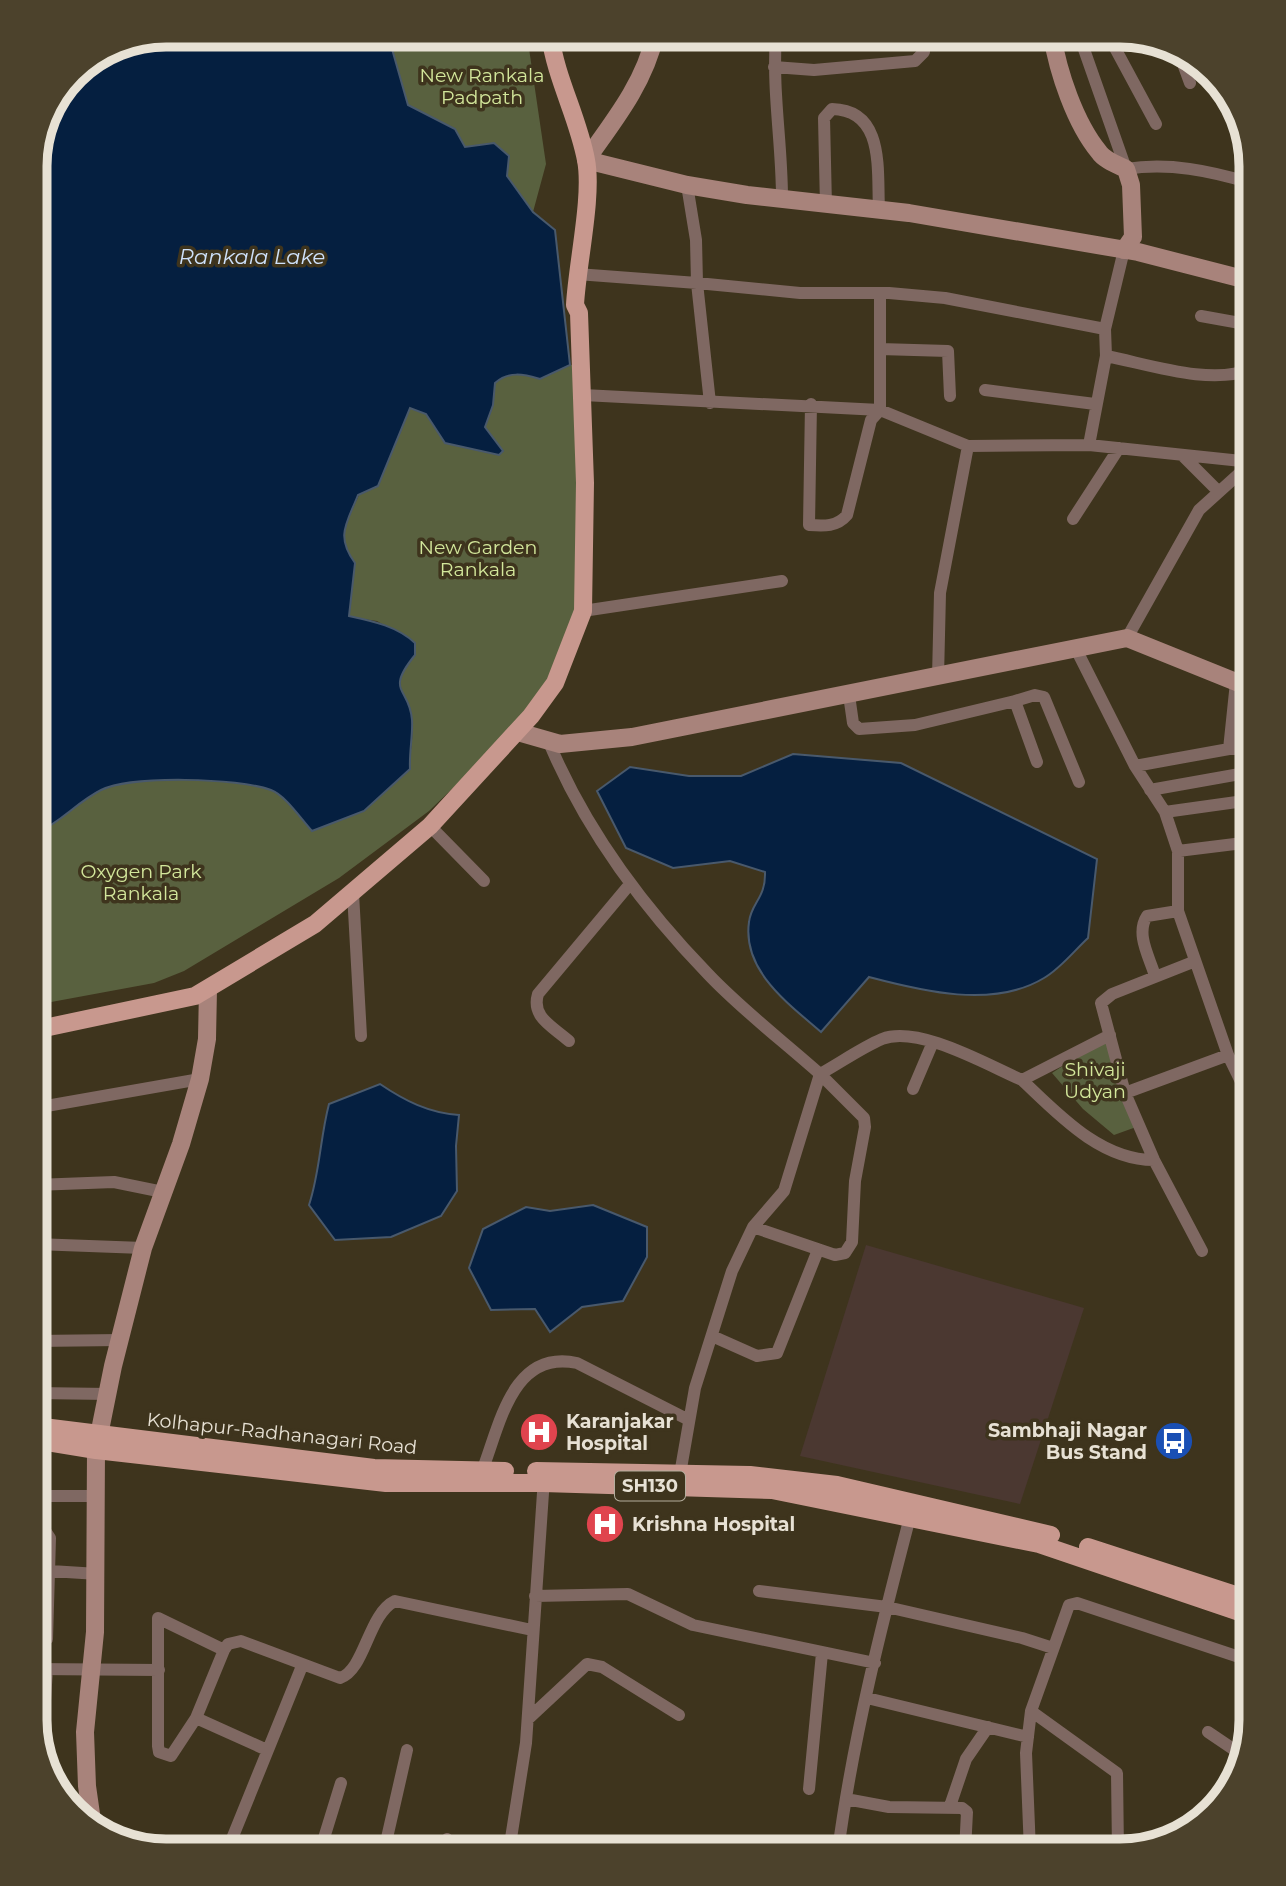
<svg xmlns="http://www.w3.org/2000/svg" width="1286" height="1886" font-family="Montserrat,sans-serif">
  <rect width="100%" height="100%" fill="#3e341d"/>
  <!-- industrial -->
  <path fill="#4b3831" d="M 866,1245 L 1084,1308 L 1020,1504 L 800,1456 Z"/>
  <!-- green -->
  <path fill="#59613f" d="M 388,35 L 527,35 L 546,164 L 533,212 L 507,176 L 509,156 L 494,143 L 465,147 L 455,129 L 408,105 Z
    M 581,364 L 583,611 L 555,683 L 508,735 L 429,811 L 339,878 L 184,971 L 154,983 L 35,1005 L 35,834 C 60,823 77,802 101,790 C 131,775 239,778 271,790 C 285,795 301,819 312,830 L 409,769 C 410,754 414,735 412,720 C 407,686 387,690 415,655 L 414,643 L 377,621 L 349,617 L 355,563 C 335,536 347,523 359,495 L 378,486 L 410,408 L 426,413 L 446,443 L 499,455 L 485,427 L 494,383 L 503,376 L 522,373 L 540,379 L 570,365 Z
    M 1110,1035 L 1139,1126 L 1114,1135 L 1083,1109 L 1052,1073 Z"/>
  <!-- water -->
  <path fill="#051f40" stroke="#49596c" stroke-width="2" d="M 166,35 L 388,35 L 408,105 L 455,129 L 465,147 L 494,143 L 509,156 L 507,176 L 533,212 L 555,230 L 570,365 L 540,379 C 523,374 509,371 495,383 L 493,405 L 485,427 L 503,451 L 499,455 L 445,443 L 426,414 L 410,408 L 378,486 L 358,495 C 347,523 335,536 355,563 L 349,616 C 372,621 397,626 415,643 L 415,655 C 384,693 410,687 412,720 C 413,735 409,753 410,769 L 364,811 L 312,831 C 301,819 285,795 271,790 C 238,778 132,775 101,790 C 77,802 60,823 35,834 L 35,158 L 74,73 L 116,45 Z
    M 793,754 L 901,763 L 1097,859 L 1088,938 C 1074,951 1060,969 1044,978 C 993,1009 922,991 869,977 L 821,1032 C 789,1004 742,971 749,922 C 751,903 766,898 765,872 L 730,861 L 673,868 L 626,848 L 597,791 L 630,767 L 689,776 L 741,776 Z
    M 380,1084 C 405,1101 429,1113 459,1115 L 456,1146 L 457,1191 L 441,1216 L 391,1237 L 335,1240 L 309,1205 C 320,1172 320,1138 329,1104 Z
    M 593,1205 L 647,1227 L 647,1257 L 623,1301 L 582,1307 L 550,1332 L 535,1309 L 491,1310 L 469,1268 L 483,1229 L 526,1207 L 550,1211 Z"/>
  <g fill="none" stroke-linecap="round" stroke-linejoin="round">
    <!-- street -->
    <path stroke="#7f6862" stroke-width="12" d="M 773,35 L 787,39 L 819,35
      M 1079,35 L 1126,169 C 1169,162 1210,171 1251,183
      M 1108,35 L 1156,124
      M 776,36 C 772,91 782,144 782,198
      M 551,41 L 574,35
      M 1178,50 L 1190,83
      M 774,67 L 814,70 L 915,61 L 924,52 L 925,35
      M 687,185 L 696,240 L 697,283 L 800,293 L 889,293 L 945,298 L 1105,329
      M 826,206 L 824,118 L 832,109 C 885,110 877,170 879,209
      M 577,274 L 697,283 L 710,403
      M 1201,316 L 1251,325
      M 880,349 L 948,351 L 950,396
      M 1106,356 C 1148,364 1211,386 1251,369
      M 985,390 L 1095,404
      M 583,395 L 880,410 L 968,446 L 1089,445 L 1251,462
      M 811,404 L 809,525 C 824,526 837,527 847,515 L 871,420 L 880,410 L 880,293
      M 1089,445 L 1106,356 L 1105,329 L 1124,250
      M 1182,455 L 1219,492
      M 1073,519 L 1119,448
      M 583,611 L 782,581
      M 1127,638 L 1199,510 L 1251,463
      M 1075,647 L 1135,766 L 1165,812 L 1178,851 L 1178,911 L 1228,1055 L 1251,1102
      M 938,677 L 940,593 L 968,446
      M 849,695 L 853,723 L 859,729 L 915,725 L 1015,701 L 1037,762
      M 1015,701 L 1035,695 L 1044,697 L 1079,782
      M 548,740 C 584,827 643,907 708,974 C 742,1010 783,1041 820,1074 C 840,1063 861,1048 882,1039 C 919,1025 987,1065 1022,1080
      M 1229,749 L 1251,749
      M 1135,766 L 1229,749 L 1236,682
      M 1150,790 L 1251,772
      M 1165,812 L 1251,800
      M 430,826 L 484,881
      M 1178,851 L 1251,842
      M 353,893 L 361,1036
      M 1193,962 L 1112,994 L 1101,1003 L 1125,1093 L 1154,1160 L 1202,1251
      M 1155,976 C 1150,958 1135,934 1147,916 L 1178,911
      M 1110,1035 L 1022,1080 C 1058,1114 1100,1160 1154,1160
      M 569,1041 C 552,1026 531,1017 538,994 L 630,884
      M 913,1089 L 933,1042
      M 1125,1093 L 1228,1055
      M 35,1108 L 200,1079
      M 35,1185 L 114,1182 L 163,1192
      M 1245,1192 L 1251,1189
      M 35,1244 L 143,1248
      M 712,1336 L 757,1356 L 777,1353 L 818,1250
      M 35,1341 L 120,1340
      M 35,1393 L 109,1394
      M 482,1471 C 500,1425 512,1349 577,1363 L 687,1419
      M 679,1480 L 695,1388 L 732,1271 L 753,1227 L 784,1191 L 820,1074 L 864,1118 L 865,1127 L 855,1181 L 852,1242 L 845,1253 L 835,1255 L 753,1227
      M 35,1496 L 96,1496
      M 35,1530 L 46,1532 L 50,1538 L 47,1639
      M 35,1570 L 98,1574
      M 759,1591 L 887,1607 L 1022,1638 L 1053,1648
      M 535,1596 L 628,1594 L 693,1625 L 875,1663
      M 158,1618 L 224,1650 L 196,1718 L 171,1756 L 159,1752 L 158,1746 Z
      M 224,1650 L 228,1644 L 241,1641 L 340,1678 C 365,1670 368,1614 395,1601 L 532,1630
      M 35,1669 L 159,1670
      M 867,1698 L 1028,1737
      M 196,1718 L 267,1750
      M 528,1719 L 587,1664 L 602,1667 L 679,1715
      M 1208,1732 L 1242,1755
      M 42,1747 L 47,1669
      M 809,1789 L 822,1653
      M 846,1799 L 889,1807 L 962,1808 L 967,1812 L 965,1851
      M 950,1806 L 966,1759 L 988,1727
      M 227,1851 L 302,1666
      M 320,1851 L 341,1783
      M 384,1851 L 407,1750
      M 443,1851 L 447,1839
      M 509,1851 L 526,1743 L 544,1478
      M 838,1851 C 853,1737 882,1624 911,1513
      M 1030,1851 L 1026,1753 L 1031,1711
      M 1118,1851 L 1117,1773 L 1031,1711 L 1069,1605 L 1077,1603 L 1251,1661"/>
    <!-- secondary -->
    <path stroke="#a8837b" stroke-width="18" d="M 655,35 C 645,82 614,121 586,160 L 687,185 L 747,195 L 909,213 L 1138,252 L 1251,281
      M 1052,35 C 1058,72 1075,123 1099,152 C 1104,160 1118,165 1126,169 L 1131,185 L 1133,237 L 1124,250
      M 518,732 L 560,744 L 632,737 L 1127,638 L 1251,688
      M 93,1828 L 87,1786 L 85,1732 L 95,1632 L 96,1450 L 113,1366 L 143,1248 L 181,1144 L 200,1079 L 207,1039 L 208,989"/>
    <!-- primary -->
    <path stroke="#c8988e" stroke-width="18" d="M 35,1030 L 195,996 L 315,924 L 430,826 L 531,716 L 555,683 L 583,611 L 585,483 L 579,313 L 575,305 C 577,265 593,196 586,160 C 578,117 556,79 550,35
      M 35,1426 L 374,1468 L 505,1471
      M 35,1440 L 96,1450 L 386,1483 L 543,1483 L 772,1490 L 1039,1544 L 1251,1616
      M 536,1471 L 750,1475 L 837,1485 L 1051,1535
      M 1088,1547 L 1251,1600"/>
  </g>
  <!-- icons -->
  <defs>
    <g id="hospital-disc" transform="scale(2.0125)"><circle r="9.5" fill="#e0444e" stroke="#3e341d"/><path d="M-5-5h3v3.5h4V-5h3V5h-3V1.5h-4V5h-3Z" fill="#fff"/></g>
    <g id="bus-disc" transform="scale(2.0125)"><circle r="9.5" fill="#1a4fb4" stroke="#3e341d"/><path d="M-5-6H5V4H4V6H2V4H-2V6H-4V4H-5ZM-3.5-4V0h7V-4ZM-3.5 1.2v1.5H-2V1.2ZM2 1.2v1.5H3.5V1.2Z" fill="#fff"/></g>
  </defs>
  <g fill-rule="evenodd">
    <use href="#hospital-disc" x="539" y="1432"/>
    <use href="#bus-disc" x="1174" y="1441"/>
    <use href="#hospital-disc" x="605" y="1524"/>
  </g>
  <g text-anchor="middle" stroke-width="7" stroke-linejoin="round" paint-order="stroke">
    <!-- shield labels -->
    <rect fill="#3e341d" stroke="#b4ad9d" stroke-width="2" x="615" y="1471.5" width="70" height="29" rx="5"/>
    <g font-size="18" font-weight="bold" fill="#e7e1d4">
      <text x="650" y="1492">SH130</text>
    </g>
    <!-- park labels -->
    <g font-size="19" fill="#d3e79b" stroke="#3e341d">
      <text x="482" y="82">New Rankala<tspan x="482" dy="22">Padpath</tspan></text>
      <text x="478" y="554">New Garden<tspan x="478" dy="22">Rankala</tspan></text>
      <text x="141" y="878">Oxygen Park<tspan x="141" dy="22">Rankala</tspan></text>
      <text x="1095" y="1076">Shivaji<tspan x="1095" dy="22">Udyan</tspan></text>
    </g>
    <!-- poi labels -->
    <g font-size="19" font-weight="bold" fill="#e7e1d4" stroke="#3e341d" text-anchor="start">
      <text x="566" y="1428">Karanjakar<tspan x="566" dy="22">Hospital</tspan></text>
      <text x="1147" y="1437" text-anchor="end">Sambhaji Nagar<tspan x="1147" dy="22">Bus Stand</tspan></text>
      <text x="632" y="1531">Krishna Hospital</text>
    </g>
    <!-- street labels -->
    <g font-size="19" fill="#e7e1d4" stroke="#3e341d">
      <text transform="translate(282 1433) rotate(6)" y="7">Kolhapur-Radhanagari Road</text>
    </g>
    <!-- water labels -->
    <g font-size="21" font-style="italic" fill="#cee1fa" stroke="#3e341d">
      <text x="252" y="264">Rankala Lake</text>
    </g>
  </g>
  <!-- crop -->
  <path d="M0 0H1286V1886H0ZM166 47H1120A119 119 0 0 1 1239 166V1720A119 119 0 0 1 1120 1839H166A119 119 0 0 1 47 1720V166A119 119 0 0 1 166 47Z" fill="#4c422c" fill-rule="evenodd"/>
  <path fill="none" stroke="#e7e1d4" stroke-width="9" d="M166 47H1120A119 119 0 0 1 1239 166V1720A119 119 0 0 1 1120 1839H166A119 119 0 0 1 47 1720V166A119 119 0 0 1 166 47Z"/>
</svg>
